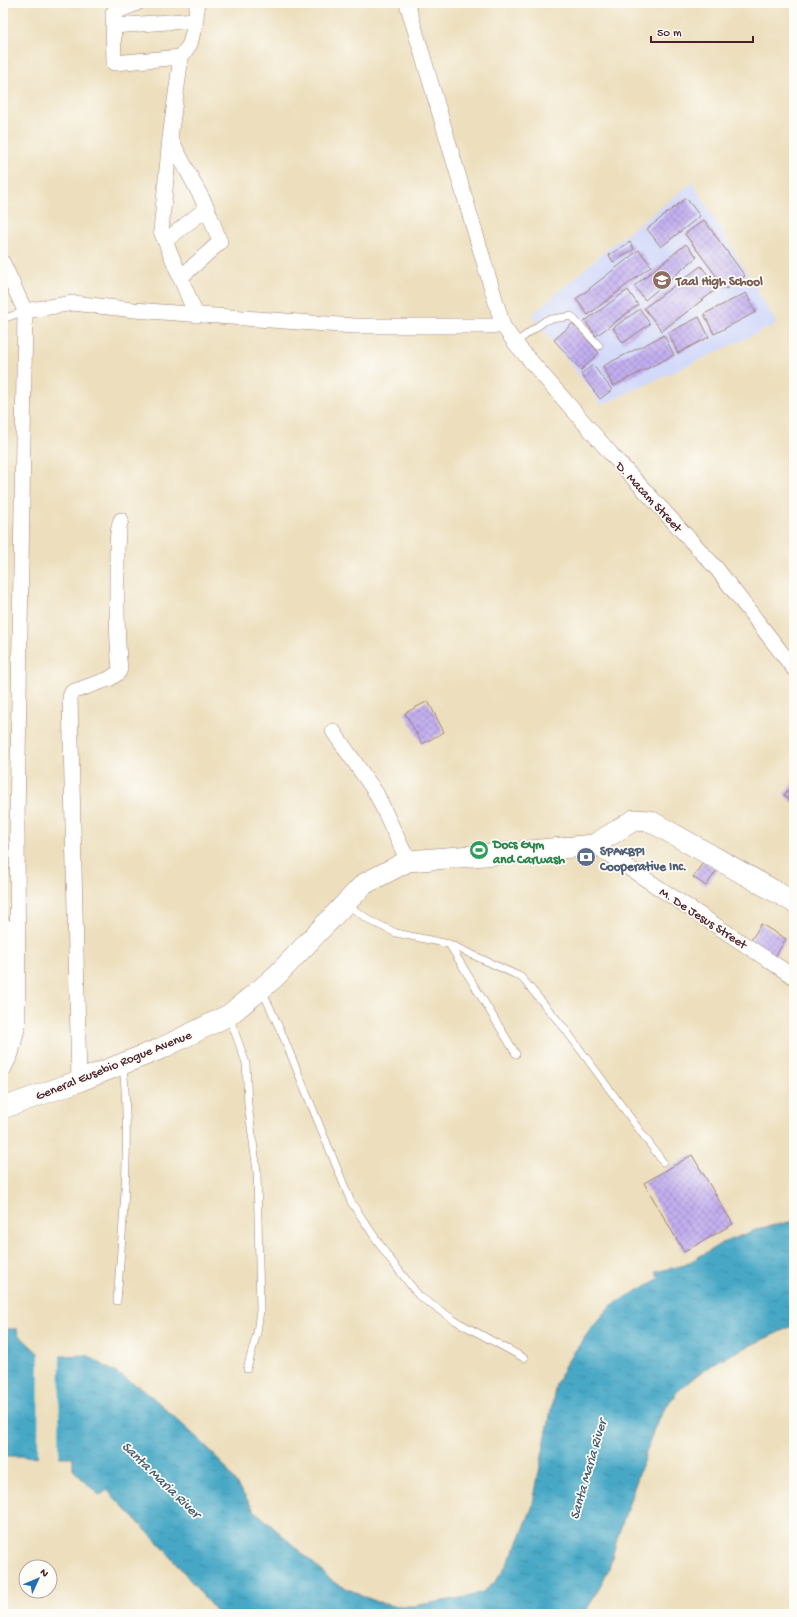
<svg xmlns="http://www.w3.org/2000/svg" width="797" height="1617" font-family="'Gochi Hand',sans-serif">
  <defs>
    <pattern id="water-ripples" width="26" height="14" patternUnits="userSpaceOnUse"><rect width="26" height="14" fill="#47a8c6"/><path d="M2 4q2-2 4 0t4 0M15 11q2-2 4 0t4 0" fill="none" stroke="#3d88a1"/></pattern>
    <pattern id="building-cross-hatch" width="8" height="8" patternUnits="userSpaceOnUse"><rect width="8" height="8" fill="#c2aff0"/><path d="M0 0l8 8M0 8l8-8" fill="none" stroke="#a08ec3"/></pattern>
  </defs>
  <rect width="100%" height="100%" fill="#fdfcf7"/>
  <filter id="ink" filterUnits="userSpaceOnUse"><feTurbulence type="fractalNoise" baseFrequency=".025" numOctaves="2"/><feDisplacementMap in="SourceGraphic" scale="8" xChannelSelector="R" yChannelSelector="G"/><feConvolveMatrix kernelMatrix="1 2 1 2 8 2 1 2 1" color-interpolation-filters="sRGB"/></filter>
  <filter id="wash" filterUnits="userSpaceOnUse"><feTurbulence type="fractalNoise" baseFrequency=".012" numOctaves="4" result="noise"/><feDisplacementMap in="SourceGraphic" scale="16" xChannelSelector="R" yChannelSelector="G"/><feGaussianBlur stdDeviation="0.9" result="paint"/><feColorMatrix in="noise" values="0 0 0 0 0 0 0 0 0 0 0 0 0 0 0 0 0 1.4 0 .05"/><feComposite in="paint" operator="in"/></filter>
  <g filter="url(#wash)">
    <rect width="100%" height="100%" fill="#eddfbd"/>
    <!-- built -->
    <path fill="#d2d9f9" d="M 693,182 L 777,324 L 602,405 L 532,315 L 611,246 Z"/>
    <!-- water -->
    <path fill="url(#water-ripples)" stroke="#486478" d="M 794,1221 L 794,1325 L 717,1361 L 697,1375 L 677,1392 L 665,1408 L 654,1429 L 617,1539 L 609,1569 L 595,1596 L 584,1614 L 218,1614 L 167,1552 L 107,1490 L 100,1496 L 73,1470 L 73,1457 L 3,1456 L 3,1329 L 17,1329 L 18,1334 L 42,1357 L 87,1355 L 147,1392 L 206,1446 L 225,1467 L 254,1510 L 335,1583 L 377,1602 L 393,1606 L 413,1606 L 467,1597 L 483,1592 L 495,1582 L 503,1571 L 517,1545 L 532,1508 L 556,1384 L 565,1365 L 590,1330 L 612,1305 L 660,1278 L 655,1272 L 685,1265 L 722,1243 L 761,1228 Z"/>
    <!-- pier -->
    <path fill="#eddfbd" d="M 39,1351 L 43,1355 L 60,1354 L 59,1459 L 38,1458 Z"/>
    <g id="blocks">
      <!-- building -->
      <path fill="url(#building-cross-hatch)" d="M 686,198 L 700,216 L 661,247 L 647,229 Z
        M 704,220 L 745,276 L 726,289 L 685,234 Z
        M 630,242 L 634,249 L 613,262 L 609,255 Z
        M 686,244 L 697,257 L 645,300 L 634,286 Z
        M 639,250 L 651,266 L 588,315 L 576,299 Z
        M 701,266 L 718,288 L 662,331 L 644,308 Z
        M 628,290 L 638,305 L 596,336 L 585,321 Z
        M 746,293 L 756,312 L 714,334 L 704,314 Z
        M 640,309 L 650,324 L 623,343 L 613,328 Z
        M 699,317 L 709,337 L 678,353 L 668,333 Z
        M 573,323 L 599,353 L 581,370 L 554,340 Z
        M 664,335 L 674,355 L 613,386 L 603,366 Z
        M 593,365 L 612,390 L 600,399 L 581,374 Z
        M 428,701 L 444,732 L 422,744 L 405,713 Z
        M 794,782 L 794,803 L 784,795 Z
        M 704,861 L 717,870 L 706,886 L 693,877 Z
        M 761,924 L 786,939 L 773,960 L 748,945 Z
        M 692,1155 L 733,1224 L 684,1252 L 644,1183 Z"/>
    </g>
  </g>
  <g filter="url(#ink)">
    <use href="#blocks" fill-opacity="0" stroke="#9c7f74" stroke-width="1"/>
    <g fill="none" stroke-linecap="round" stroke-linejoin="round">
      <!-- lane casing -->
      <g stroke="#9c7f74" stroke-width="8">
        <path id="lane" d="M 3,319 L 25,311
          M 515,343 L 546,320 L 571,316 L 599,346
          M 347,905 L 371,921 L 396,933 L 449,944 L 521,977 L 565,1029 L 663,1162
          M 449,944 L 516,1054
          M 262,990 L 283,1036 L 351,1202 L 387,1255 L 419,1296 L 454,1320 L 524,1358
          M 229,1016 L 246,1063 L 248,1105 L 257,1171 L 260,1310 L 257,1333 L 247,1369
          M 117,1301 C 123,1224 131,1142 123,1065"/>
      </g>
      <!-- street casing -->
      <g stroke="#9c7f74" stroke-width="16">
        <path id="street" d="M 137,3 L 113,13 L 114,63 L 181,57
          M 407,3 L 503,326 L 515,343 L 612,455 L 717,569 L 794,669
          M 113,26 L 196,20
          M 170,138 L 207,208 L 220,242 L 180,278
          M 165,241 L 207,208
          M 3,263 L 25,311 L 73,303 L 134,310 L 354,326 L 503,326
          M 196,315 L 161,231 L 170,138 L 181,57 L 190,44 L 196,20 L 197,3
          M 333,731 L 376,793 L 408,861
          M 594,845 L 794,977
          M 3,924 L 6,1027 L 3,1044
          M 3,1070 L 11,1054 L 18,1025 L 17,825 L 25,311
          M 79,1081 L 70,697 L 72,692 L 109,679 L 118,673 L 120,669 C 116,635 117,600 117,566 C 117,551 116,534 121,520"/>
      </g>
      <!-- secondary casing -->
      <g stroke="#9c7f74" stroke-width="22">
        <path id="secondary" d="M 3,1108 L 79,1081 L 160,1049 L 229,1015 L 261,989 L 277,975 L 364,884 L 408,861 L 497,854 L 594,845 L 634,820 L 650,821 L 794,902"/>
      </g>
      <!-- lane -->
      <use href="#lane" stroke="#fff" stroke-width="7"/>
      <!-- street -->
      <use href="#street" stroke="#fff" stroke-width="15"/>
      <!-- secondary -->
      <use href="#secondary" stroke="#fff" stroke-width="21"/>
    </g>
  </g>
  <!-- icons -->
  <defs>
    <g id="school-disc" transform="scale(1)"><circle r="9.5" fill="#8d6e63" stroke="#fdfcf7"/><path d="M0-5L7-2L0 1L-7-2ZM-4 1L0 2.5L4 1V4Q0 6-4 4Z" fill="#fff"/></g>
    <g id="stadium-disc" transform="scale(1)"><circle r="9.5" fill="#2e9e5b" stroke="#fdfcf7"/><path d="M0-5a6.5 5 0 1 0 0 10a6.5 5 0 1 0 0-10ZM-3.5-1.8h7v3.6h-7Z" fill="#fff"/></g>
    <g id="bank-disc" transform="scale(1)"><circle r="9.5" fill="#5c6f8a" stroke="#fdfcf7"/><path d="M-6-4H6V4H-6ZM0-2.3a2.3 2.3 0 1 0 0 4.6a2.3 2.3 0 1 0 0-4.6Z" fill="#fff"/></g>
  </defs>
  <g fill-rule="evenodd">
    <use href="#school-disc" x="662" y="280"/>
    <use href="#stadium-disc" x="479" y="850"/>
    <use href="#bank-disc" x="586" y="857"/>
  </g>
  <g text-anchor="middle" stroke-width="3.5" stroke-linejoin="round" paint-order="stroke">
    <!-- education labels -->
    <g font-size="13" font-weight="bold" fill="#785e54" stroke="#fdfcf7" text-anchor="start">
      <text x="676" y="285">Taal High School</text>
    </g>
    <!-- street labels -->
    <g font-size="13" fill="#4a1f2b" stroke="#fdfcf7">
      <text transform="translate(650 496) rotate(47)" y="5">D. Macam Street</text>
      <text transform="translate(704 917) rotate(33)" y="5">M. De Jesus Street</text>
      <text transform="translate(113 1064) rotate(-22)" y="5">General Eusebio Rogue Avenue</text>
    </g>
    <!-- leisure labels -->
    <g font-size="13" font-weight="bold" fill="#27864d" stroke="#fdfcf7" text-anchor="start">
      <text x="493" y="848">Docs Gym<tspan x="493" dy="15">and Carwash</tspan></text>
    </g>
    <!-- service labels -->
    <g font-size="13" font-weight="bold" fill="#4e5e75" stroke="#fdfcf7" text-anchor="start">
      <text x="600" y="855">SPAKBPI<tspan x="600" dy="15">Cooperative Inc.</tspan></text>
    </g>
    <!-- water labels -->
    <g font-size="14" font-style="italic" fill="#495d71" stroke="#fdfcf7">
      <text transform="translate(587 1469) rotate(-74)" y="5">Santa Maria River</text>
      <text transform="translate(162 1479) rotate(44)" y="5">Santa Maria River</text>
    </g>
  </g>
  <!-- margin -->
  <rect width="797" height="1617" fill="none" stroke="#fdfcf7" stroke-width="16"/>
  <!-- north arrow -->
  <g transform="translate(38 1579) rotate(46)"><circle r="19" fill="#fdfcf7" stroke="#b5a4a5"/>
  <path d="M0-3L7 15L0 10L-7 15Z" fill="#1f6fb2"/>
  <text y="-6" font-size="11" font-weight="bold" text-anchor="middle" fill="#4a1f2b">N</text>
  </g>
  <!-- scale -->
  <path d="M651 36v6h102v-6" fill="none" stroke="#4a1f2b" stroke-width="2"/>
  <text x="657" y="36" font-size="12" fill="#4a1f2b" stroke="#fdfcf7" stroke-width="3" paint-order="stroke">50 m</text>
</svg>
